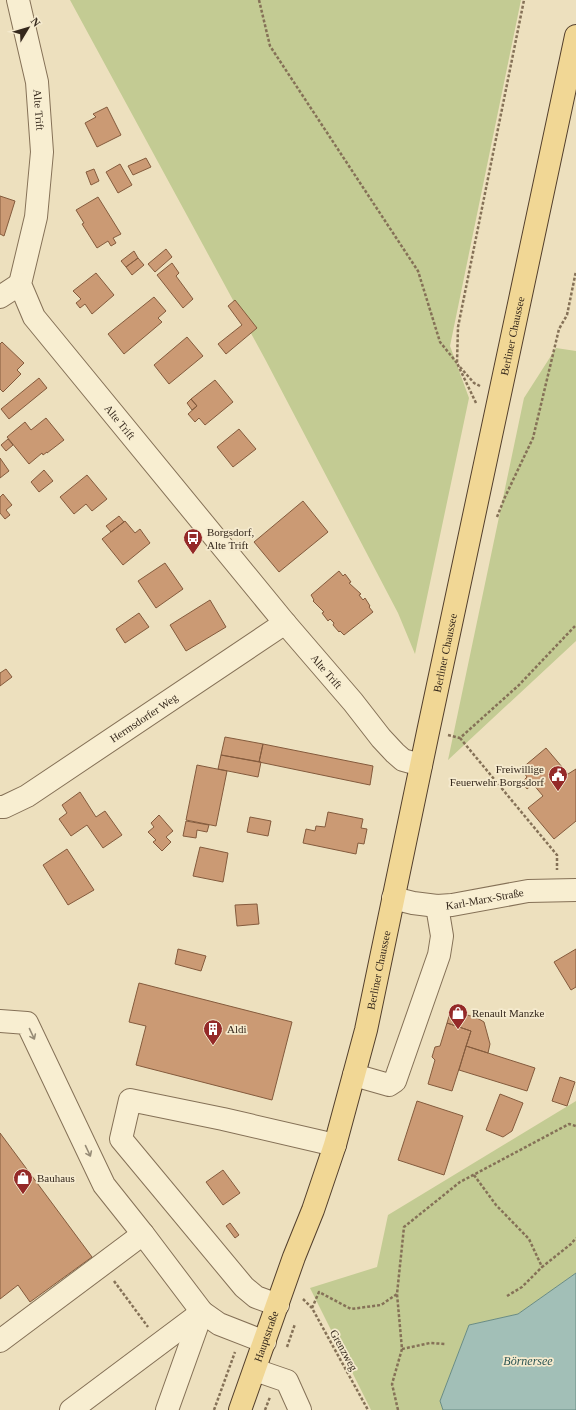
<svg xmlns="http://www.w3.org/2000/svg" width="576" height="1410" font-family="'Times New Roman',serif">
  <rect width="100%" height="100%" fill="#ede0be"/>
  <!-- green -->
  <path fill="#c3cb93" d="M 70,0 L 521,0 L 450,346 L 469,398 L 415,654 L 398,613 L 265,359 Z
    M 556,348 L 576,351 L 576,641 L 448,760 L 524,398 Z
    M 576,1101 L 576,1273 L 518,1314 L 469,1325 L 440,1401 L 443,1410 L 371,1410 L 310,1288 L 377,1267 L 388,1215 Z"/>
  <!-- water -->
  <path fill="#a2bfb7" stroke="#698c84" d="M 576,1273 L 576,1410 L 443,1410 L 440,1401 L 469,1325 L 518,1314 Z"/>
  <!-- building -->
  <path fill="#cb9a74" stroke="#845b3d" d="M 107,107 L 121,135 L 97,147 L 85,123 L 96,117 L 93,114 Z
    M 146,158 L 151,167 L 133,175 L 128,166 Z
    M 120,164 L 132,185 L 118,193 L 106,172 Z
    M 94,169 L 99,181 L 91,185 L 86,172 Z
    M 0,196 L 15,201 L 4,236 L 0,234 Z
    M 98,197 L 121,234 L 113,238 L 116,243 L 111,246 L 108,241 L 97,248 L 82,224 L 84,223 L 76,210 Z
    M 166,249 L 172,257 L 155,272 L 148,264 Z
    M 134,251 L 138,258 L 126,267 L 121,261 Z
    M 138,258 L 144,265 L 132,275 L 126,267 Z
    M 172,263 L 179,273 L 176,276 L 193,299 L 183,308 L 157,275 Z
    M 96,273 L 114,295 L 92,314 L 85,304 L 80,308 L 76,303 L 81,299 L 73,291 Z
    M 154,297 L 166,311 L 158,318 L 162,322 L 124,354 L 108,334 Z
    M 235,300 L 257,328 L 226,354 L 218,344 L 242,325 L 228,306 Z
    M 187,337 L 203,356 L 169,384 L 154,365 Z
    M 2,342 L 24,363 L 17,370 L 21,374 L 3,392 L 0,389 L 0,344 Z
    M 39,378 L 47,388 L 9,419 L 1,409 Z
    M 215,380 L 233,402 L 205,425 L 199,418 L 195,422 L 188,414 L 197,406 L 191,399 Z
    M 191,399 L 197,406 L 192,410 L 187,403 Z
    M 46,418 L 64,440 L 47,453 L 47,452 L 43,455 L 42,453 L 29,464 L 7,437 L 25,422 L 31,430 Z
    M 239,429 L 256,449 L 233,467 L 217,447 Z
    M 8,439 L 13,445 L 6,451 L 1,445 Z
    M 0,458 L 9,471 L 0,478 Z
    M 44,470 L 53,481 L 39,492 L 31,482 Z
    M 87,475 L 107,499 L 92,511 L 86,504 L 74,514 L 60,497 Z
    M 3,494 L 12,505 L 6,510 L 10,515 L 5,519 L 0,513 L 0,497 Z
    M 303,501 L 328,532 L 279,572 L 254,542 Z
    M 119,516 L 124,522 L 111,532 L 106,526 Z
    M 125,521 L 135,533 L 140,529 L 150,543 L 123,565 L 102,539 Z
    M 165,563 L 183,589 L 156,608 L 138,581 Z
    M 339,571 L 343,576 L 345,574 L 351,582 L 349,583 L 361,594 L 359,595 L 363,600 L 365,598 L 370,606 L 369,607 L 373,612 L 344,635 L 340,631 L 339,632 L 333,625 L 334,623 L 330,619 L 328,621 L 322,613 L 324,612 L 313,601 L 314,600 L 311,595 Z
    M 210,600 L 226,627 L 186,651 L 170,625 Z
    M 139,613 L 149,627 L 125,643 L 116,629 Z
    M 6,669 L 12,677 L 0,686 L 0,673 Z
    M 225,737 L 263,744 L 259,762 L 221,755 Z
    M 263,744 L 373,766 L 370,785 L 259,762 Z
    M 546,748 L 568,774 L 576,769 L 576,821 L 554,839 L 528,808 L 543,796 L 533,784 L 527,789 L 522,782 L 527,777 L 521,769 Z
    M 221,755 L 261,762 L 258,777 L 218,769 Z
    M 197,765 L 227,771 L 216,826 L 186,820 Z
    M 80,792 L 96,817 L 105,811 L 122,835 L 103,848 L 87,825 L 71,836 L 59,819 L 67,813 L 62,805 Z
    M 328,812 L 363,819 L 361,828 L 367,829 L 364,844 L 358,843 L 356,854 L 303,843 L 306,829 L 315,831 L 316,826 L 325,827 Z
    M 159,815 L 173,831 L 166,837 L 171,842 L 162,851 L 153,842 L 156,840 L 148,832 L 154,827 L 151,823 Z
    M 250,817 L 271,821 L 268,836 L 247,832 Z
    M 186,821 L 209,825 L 207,832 L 197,830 L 196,838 L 183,836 Z
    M 200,847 L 228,853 L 223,882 L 193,876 Z
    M 67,849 L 94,890 L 68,905 L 43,865 Z
    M 257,904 L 259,924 L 237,926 L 235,905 Z
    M 178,949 L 206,956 L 201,971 L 175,964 Z
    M 576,949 L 576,987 L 571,990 L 554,962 Z
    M 139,983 L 292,1022 L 272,1100 L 136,1065 L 146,1026 L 129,1022 Z
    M 456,1011 L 479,1019 L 484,1022 L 490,1044 L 488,1053 L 466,1046 L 471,1031 L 447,1023 L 450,1013 Z
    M 447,1023 L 471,1031 L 452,1091 L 428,1084 L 435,1060 L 432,1057 L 435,1047 L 440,1046 Z
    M 466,1046 L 535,1068 L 527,1091 L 459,1070 Z
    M 560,1077 L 575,1082 L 567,1106 L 552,1101 Z
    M 500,1094 L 523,1103 L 512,1131 L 503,1137 L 486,1130 Z
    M 417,1101 L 463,1116 L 444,1175 L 398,1160 Z
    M 0,1133 L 92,1257 L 30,1302 L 18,1285 L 0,1299 Z
    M 223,1170 L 240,1193 L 223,1205 L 206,1182 Z
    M 230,1223 L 239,1235 L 235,1238 L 226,1226 Z"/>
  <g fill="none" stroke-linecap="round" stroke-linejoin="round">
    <!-- minor casing -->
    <g stroke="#857157" stroke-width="24">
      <g id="minor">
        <path id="s1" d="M 18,0 L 37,82 L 42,152 L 36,217 L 20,284 L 34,317 L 285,623 L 353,702 L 381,738 L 395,753 L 403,760 L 421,765"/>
        <path d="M 0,297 L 20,284"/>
        <path id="s2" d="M 0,807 L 4,807 L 27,796 L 285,623"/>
        <path id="s3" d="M 393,898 L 413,903 L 437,906 L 452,905 L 528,891 L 576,890"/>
        <path d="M 0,1021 L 27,1023 L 104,1185 L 143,1234 L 202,1312 L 219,1324 L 265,1342"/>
        <path d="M 354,1075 L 389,1085 L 395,1081 L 439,955 L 442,936 L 437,906"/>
        <path d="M 278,1305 L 256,1297 L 244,1287 L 121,1139 L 130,1100 L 223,1119 L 335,1145"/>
        <path d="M 0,1341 L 143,1234"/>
        <path d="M 255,1370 L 287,1381 L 300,1410"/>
        <path d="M 71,1410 L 202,1312"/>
        <path d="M 167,1410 L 202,1312"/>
      </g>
    </g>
    <!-- major casing -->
    <g stroke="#533f2c" stroke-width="24">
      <g id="major">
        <path id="s4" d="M 240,1410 L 294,1257 L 313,1210 L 335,1145 L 366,1030 L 428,732 L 576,36"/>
      </g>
    </g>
    <!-- path -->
    <path stroke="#857157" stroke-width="2.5" stroke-dasharray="3 2" stroke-linecap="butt" d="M 259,0 L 270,46 L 418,271 L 440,342 L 457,363
      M 460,367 L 474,383 L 480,386
      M 476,403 L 457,363 L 458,327 L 524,0
      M 497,517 L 505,497 L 533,438 L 559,329 L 567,315 L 576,271
      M 448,735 L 460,738 L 519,685 L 576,625
      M 460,738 L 557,855 L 557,870
      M 474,1175 L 496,1205 L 529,1239 L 542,1267 L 571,1244 L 576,1238
      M 114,1281 L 148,1327
      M 507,1296 L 522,1287 L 542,1267
      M 303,1299 L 312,1308 L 368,1410
      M 312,1308 L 319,1292 L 351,1309 L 381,1305 L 397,1294
      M 287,1347 L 295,1324
      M 402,1349 L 430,1343 L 446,1344
      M 214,1410 L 235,1352
      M 265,1410 L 270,1397
      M 398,1410 L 392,1384 L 402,1349 L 397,1294 L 404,1227 L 460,1182 L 569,1124 L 576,1126"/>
    <!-- minor -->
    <use href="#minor" stroke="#f8eed1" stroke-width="22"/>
    <!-- major -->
    <use href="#major" stroke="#f1d795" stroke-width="22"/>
  </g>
  <!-- one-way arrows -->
  <defs><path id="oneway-shaft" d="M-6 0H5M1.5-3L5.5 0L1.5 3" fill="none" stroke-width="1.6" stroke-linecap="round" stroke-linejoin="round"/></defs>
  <g stroke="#968b76">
    <use href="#oneway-shaft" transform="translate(32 1034) rotate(65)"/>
    <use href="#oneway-shaft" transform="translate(88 1151) rotate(65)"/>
  </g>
  <!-- icons -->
  <defs>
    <g id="bus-pin" transform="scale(1)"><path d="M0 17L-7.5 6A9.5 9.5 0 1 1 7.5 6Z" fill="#942928" stroke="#f5eace"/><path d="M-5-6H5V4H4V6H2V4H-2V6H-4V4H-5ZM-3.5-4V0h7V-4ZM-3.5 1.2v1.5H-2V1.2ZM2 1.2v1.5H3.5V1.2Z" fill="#fff"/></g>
    <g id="civic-pin" transform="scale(1)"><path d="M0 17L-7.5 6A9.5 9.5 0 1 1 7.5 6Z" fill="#942928" stroke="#f5eace"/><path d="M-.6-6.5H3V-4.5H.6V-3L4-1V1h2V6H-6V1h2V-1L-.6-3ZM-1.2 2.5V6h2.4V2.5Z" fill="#fff"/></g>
    <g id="shop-pin" transform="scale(1)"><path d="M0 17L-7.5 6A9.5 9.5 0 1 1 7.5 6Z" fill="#942928" stroke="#f5eace"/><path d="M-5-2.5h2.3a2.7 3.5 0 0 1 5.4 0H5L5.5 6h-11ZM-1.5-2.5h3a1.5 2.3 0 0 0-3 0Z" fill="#fff"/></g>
    <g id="building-pin" transform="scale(1)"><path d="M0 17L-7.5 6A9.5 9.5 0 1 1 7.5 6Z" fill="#942928" stroke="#f5eace"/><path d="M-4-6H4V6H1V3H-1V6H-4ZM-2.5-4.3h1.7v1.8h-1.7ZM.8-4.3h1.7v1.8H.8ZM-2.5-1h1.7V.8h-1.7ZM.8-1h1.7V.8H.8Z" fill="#fff"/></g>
  </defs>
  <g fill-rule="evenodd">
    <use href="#bus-pin" x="193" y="538"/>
    <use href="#civic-pin" x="558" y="775"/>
    <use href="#shop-pin" x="458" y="1013"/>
    <use href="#building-pin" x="213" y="1029"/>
    <use href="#shop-pin" x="23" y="1178"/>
  </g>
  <g text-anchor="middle" stroke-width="3.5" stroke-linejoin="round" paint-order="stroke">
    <!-- street labels -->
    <g font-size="11" fill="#35281c" stroke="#f5eace">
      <text dy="4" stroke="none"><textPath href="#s1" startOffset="112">Alte Trift</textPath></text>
      <text dy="4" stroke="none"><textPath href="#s4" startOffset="1110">Berliner Chaussee</textPath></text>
      <text dy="4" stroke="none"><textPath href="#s1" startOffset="460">Alte Trift</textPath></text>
      <text dy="4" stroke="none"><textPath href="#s4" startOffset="786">Berliner Chaussee</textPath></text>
      <text dy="4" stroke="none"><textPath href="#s1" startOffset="784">Alte Trift</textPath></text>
      <text dy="4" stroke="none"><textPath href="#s2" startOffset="170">Hermsdorfer Weg</textPath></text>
      <text dy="4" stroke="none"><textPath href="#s3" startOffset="93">Karl-Marx-Straße</textPath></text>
      <text dy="4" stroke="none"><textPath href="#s4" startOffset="462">Berliner Chaussee</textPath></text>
      <text dy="4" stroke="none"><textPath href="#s4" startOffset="78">Hauptstraße</textPath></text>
      <text transform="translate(344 1350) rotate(61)" y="4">Grenzweg</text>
    </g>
    <!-- poi labels -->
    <g font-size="11" fill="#35281c" stroke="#f5eace" text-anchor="start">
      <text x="207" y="536">Borgsdorf,<tspan x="207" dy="13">Alte Trift</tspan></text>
      <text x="544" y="773" text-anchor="end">Freiwillige<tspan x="544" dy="13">Feuerwehr Borgsdorf</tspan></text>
      <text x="472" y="1017">Renault Manzke</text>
      <text x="227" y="1033">Aldi</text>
      <text x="37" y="1182">Bauhaus</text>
    </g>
    <!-- water labels -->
    <g font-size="12" font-style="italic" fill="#2b5553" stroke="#f5eace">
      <text x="528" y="1365">Börnersee</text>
    </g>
  </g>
  <!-- north arrow -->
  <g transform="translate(28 28) rotate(52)" stroke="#f5eace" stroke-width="3" paint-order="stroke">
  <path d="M0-3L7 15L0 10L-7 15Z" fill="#35281c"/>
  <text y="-6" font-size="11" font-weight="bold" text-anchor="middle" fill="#35281c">N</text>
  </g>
</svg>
